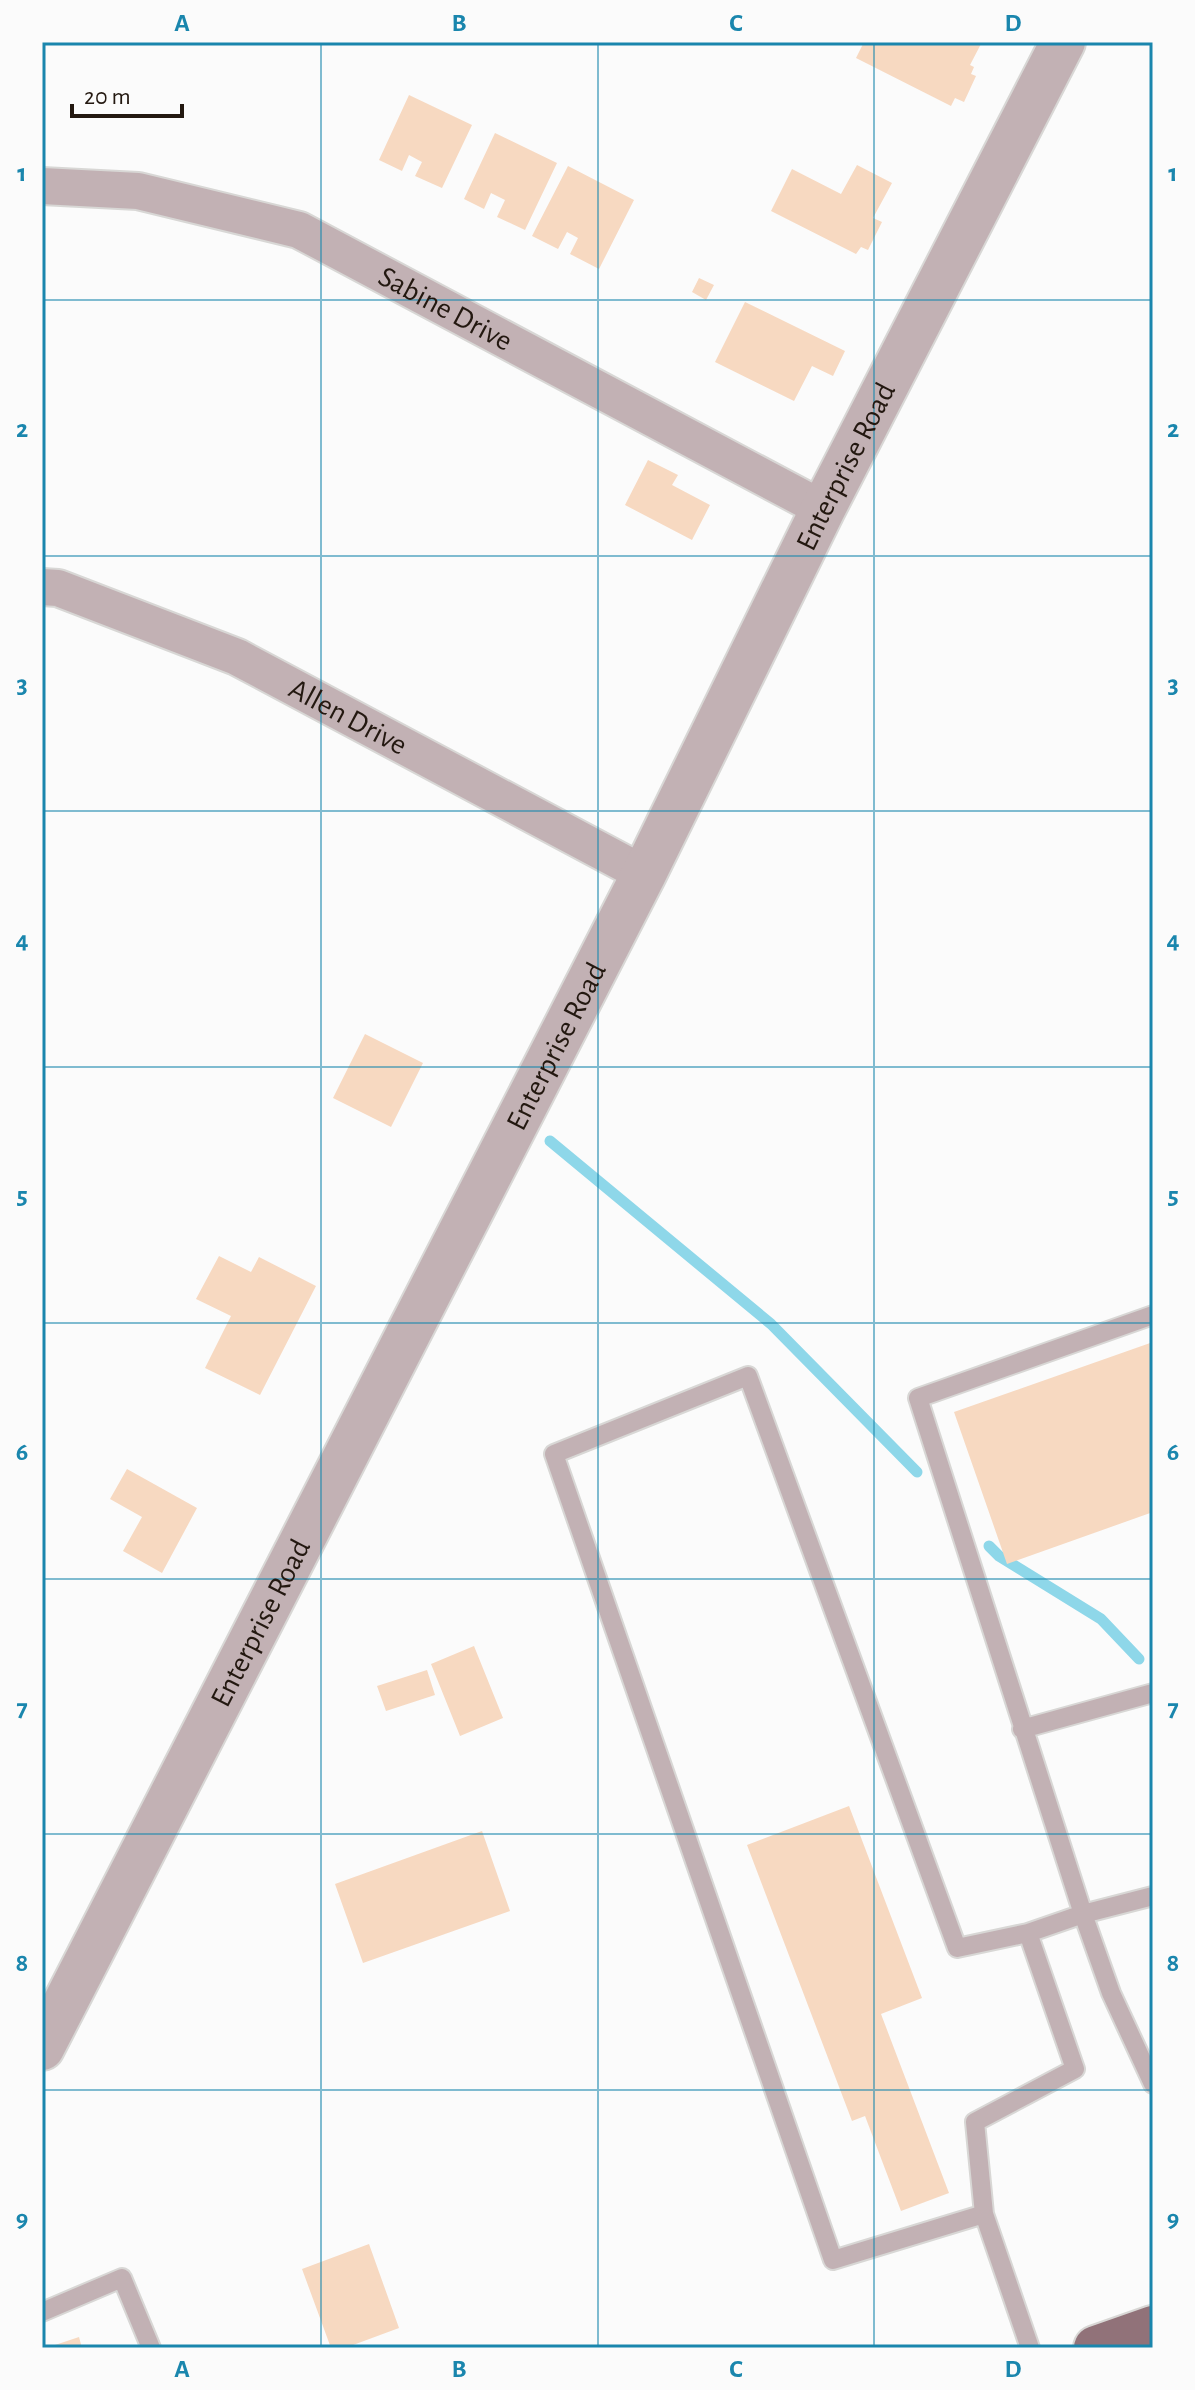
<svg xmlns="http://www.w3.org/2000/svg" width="1195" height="2390" font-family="'Alegreya Sans',sans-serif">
  <rect width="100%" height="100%" fill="#fbfbfb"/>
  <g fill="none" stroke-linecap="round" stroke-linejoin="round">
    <!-- stream -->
    <path stroke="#8ed7e9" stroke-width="11" d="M 550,1141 L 771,1324 L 917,1472
      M 989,1546 L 999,1556 L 1101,1619 L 1139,1659"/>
  </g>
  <!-- building -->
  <path fill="#f7d9c1" d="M 864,42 L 982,42 L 970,65 L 974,67 L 971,74 L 976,76 L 964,102 L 955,98 L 951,106 L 856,58 Z
    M 409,95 L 472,125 L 442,188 L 415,176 L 422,162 L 409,155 L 402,171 L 379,160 Z
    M 495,133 L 557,163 L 525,230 L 497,217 L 505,200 L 491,193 L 484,209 L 464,199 Z
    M 857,165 L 892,183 L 873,218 L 882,222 L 868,250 L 861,247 L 856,254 L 771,211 L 792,169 L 841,194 Z
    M 568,166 L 634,200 L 599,269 L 570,254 L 578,238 L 567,232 L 558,249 L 532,236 Z
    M 699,278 L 714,285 L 706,300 L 692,292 Z
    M 745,302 L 845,351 L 833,376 L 812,366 L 794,401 L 715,362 Z
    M 648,460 L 678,475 L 672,485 L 710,505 L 692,540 L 625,505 Z
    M 365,1034 L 423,1063 L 391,1127 L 333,1098 Z
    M 219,1256 L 251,1272 L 259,1257 L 316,1286 L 260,1395 L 205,1368 L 231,1316 L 196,1299 Z
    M 1153,1342 L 1153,1512 L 1007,1564 L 954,1412 Z
    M 127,1469 L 197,1508 L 162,1573 L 123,1551 L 142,1517 L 110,1499 Z
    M 474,1646 L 503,1718 L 460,1736 L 431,1664 Z
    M 427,1670 L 435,1695 L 386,1711 L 377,1686 Z
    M 849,1806 L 922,1998 L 881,2014 L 949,2193 L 901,2211 L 865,2116 L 852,2121 L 747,1845 Z
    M 482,1831 L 510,1911 L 363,1963 L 335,1884 Z
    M 369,2244 L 399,2328 L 345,2348 L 331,2348 L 302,2269 Z
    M 79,2337 L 82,2348 L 49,2348 L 49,2347 Z"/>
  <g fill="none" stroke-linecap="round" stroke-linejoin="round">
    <!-- service casing -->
    <g stroke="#d8d7d5" stroke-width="22">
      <path id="service" d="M 1153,1315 L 918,1398 L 1083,1914 L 1153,1896
        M 1022,1729 L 1153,1693
        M 1028,1933 L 1083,1914 L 1111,1993 L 1153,2084
        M 984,2214 L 975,2122 L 1075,2069 L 1028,1933 L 957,1948 L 748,1376 L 554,1454 L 833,2260 L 984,2214 L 1030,2348
        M 42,2312 L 122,2278 L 151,2348"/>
    </g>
    <!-- minor casing -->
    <g stroke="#d8d7d5" stroke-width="40">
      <g id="minor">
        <path id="s1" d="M 42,186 L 138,191 L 299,230 L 823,509"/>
        <path id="s2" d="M 42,587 L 58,588 L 237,657 L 644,874"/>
      </g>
    </g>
    <!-- tertiary casing -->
    <g stroke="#d8d7d5" stroke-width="48">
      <g id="tertiary">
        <path id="s3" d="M 42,2048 L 644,874 L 823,509 L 1063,42"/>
      </g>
    </g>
    <!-- primary casing -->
    <g stroke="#d8d7d5" stroke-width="48">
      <path id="primary" d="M 1096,2348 L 1153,2328"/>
    </g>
    <!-- service -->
    <use href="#service" stroke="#c2b1b4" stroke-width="18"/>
    <!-- minor -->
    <use href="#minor" stroke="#c2b1b4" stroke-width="36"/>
    <!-- tertiary -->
    <use href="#tertiary" stroke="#c2b1b4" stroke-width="44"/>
    <!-- primary -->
    <use href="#primary" stroke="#917279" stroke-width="44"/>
  </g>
  <!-- grid -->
  <path fill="none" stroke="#1a86ad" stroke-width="2" stroke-opacity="0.55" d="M 321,42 L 321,2348M 598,42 L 598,2348M 874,42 L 874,2348M 42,300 L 1153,300M 42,556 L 1153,556M 42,811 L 1153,811M 42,1067 L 1153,1067M 42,1323 L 1153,1323M 42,1579 L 1153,1579M 42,1834 L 1153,1834M 42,2090 L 1153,2090"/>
  <g text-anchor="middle" stroke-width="7" stroke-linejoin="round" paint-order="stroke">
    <!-- street labels -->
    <g font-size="30" fill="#231810" stroke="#fbfbfb">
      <text dy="10" stroke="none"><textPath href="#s1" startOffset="428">Sabine Drive</textPath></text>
      <text dy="10" stroke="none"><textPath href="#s3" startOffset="1774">Enterprise Road</textPath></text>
      <text dy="10" stroke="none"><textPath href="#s2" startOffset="334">Allen Drive</textPath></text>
      <text dy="10" stroke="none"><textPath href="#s3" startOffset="1126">Enterprise Road</textPath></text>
      <text dy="10" stroke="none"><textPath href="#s3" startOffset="478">Enterprise Road</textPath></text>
    </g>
  </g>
  <!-- border -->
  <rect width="1195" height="2390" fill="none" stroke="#fbfbfb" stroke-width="88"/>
  <!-- scale -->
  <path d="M72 104v12h110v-12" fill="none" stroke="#231810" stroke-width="4"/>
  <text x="84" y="104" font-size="24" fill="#231810" stroke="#fbfbfb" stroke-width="6" paint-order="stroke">20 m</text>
  <rect x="44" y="44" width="1107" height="2302" fill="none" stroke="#1a86ad" stroke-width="3"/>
  <g font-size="26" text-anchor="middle" font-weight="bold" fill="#1a86ad">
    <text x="182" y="31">A</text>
    <text x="459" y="31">B</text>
    <text x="736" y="31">C</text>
    <text x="1013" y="31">D</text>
    <text x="22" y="181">1</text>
    <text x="1173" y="181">1</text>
    <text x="22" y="437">2</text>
    <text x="1173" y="437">2</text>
    <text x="22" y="693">3</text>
    <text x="1173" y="693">3</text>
    <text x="22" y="948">4</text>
    <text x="1173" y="948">4</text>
    <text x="22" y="1204">5</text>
    <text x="1173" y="1204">5</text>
    <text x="22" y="1460">6</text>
    <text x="1173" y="1460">6</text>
    <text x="22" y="1716">7</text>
    <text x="1173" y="1716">7</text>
    <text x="22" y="1971">8</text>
    <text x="1173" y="1971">8</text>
    <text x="22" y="2227">9</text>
    <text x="1173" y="2227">9</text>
    <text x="182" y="2377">A</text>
    <text x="459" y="2377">B</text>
    <text x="736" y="2377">C</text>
    <text x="1013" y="2377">D</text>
  </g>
</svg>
